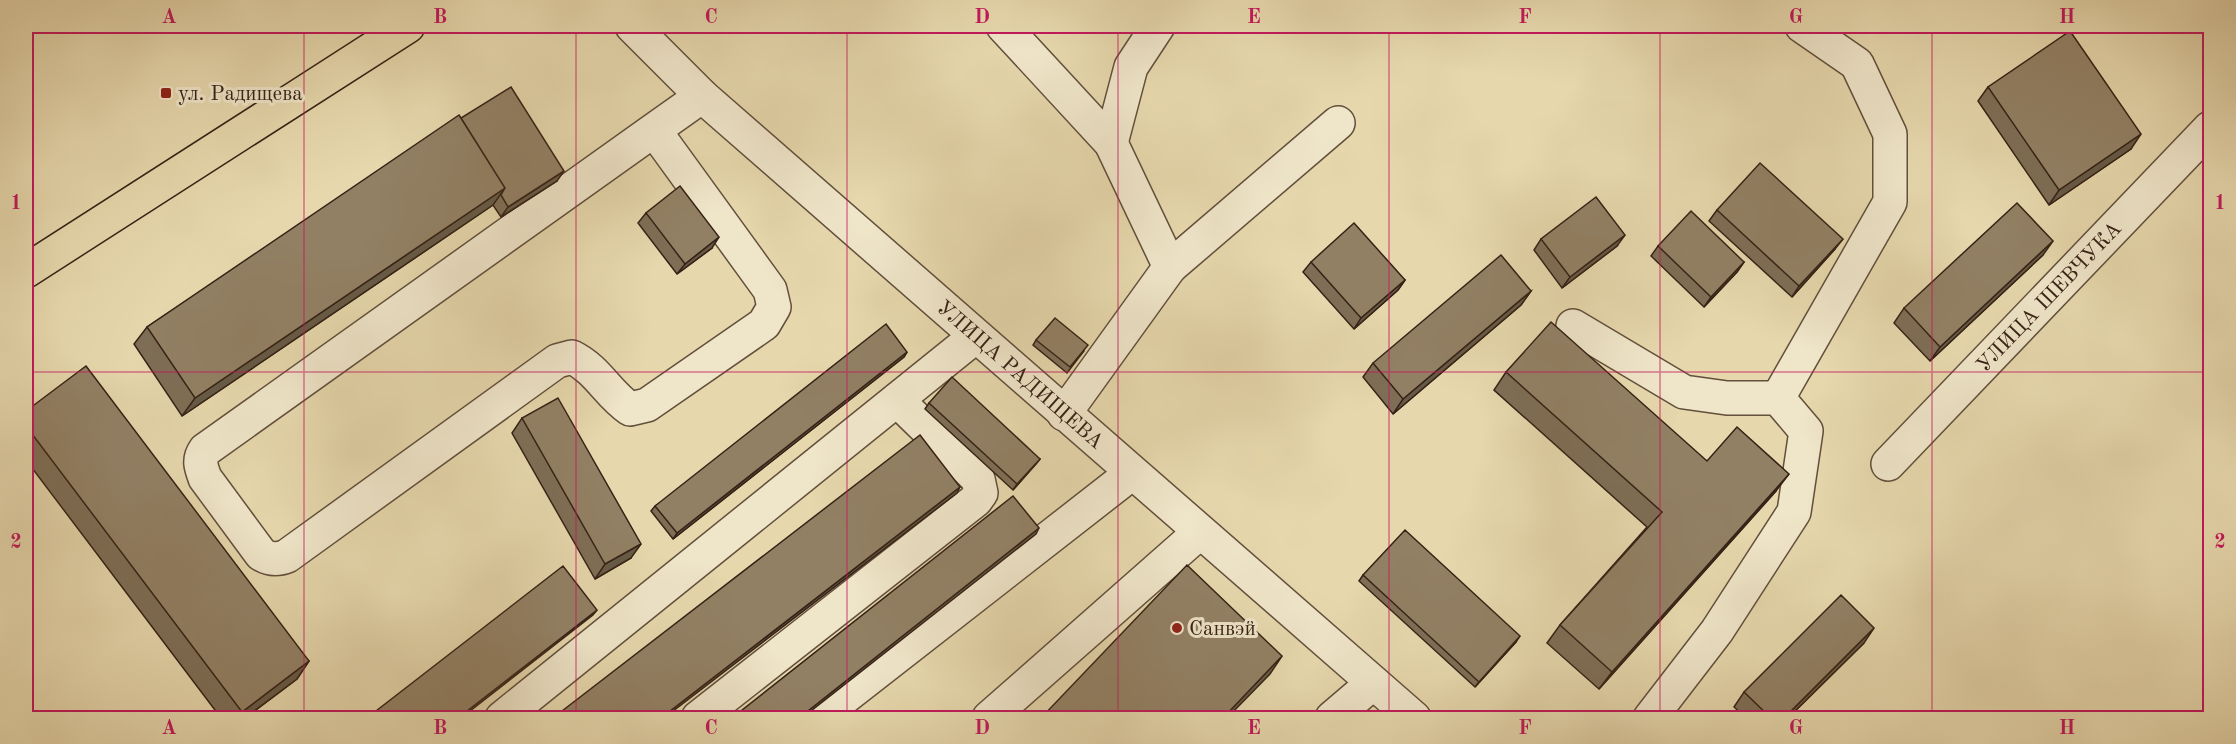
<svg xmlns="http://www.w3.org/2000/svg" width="2236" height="744" font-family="'Old Standard TT',serif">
  <rect width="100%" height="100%" fill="#e6d7ac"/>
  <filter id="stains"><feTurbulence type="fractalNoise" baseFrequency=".00333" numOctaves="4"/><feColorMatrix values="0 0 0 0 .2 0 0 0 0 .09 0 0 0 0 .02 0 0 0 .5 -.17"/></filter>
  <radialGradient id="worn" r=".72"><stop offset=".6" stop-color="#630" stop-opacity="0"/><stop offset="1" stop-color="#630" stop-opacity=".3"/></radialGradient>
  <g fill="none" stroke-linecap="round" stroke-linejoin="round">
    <!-- minor casing -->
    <g stroke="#624f3c" stroke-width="36">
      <g id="minor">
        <path id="s1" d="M 632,26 L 702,96 L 1414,718"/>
        <path d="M 1003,26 L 1111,143 L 1170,267 L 1064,414"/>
        <path d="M 654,130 L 770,290 L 774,307 L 764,324 L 647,405 L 630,409 C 607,393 598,370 572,357 L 557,361 L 287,556 C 277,560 270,560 261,554 L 205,478 C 201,467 198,460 205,450 L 654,130 L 702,96"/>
        <path d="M 1111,143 L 1131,67 L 1158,26"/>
        <path d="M 1170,267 L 1338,123"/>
        <path d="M 1573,326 L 1684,392 L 1727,398 L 1778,398 L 1806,431 L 1794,512 L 1717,631 L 1650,718"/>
        <path d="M 1778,398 L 1890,202 L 1890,134 L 1857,64 L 1802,26"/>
        <path id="s2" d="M 1888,464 L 2210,128"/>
        <path d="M 502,718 L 976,336"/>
        <path d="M 698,718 L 976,500 L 981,493 L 978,479 L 897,400"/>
        <path d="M 818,718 L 1132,473"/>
        <path d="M 989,718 L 1200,532"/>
        <path d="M 1332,718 L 1373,683"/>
      </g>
    </g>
    <!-- major casing -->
    <g stroke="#362216" stroke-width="36">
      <path id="major" d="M 26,271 L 408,26"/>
    </g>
    <!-- minor -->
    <use href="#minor" stroke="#efe5c9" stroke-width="33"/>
    <!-- major -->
    <use href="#major" stroke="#e6d7ac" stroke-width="33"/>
  </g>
  <!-- wall -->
  <path fill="#7e6e56" stroke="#362216" stroke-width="1.5" d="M 1988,87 L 2131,149 L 2049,205 L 1978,101 Z
    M 461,118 L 557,181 L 501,217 L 493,205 L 182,416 L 134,344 L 147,327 Z
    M 1717,210 L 1835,249 L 1792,297 L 1709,221 Z
    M 646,213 L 712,248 L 677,274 L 638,223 Z
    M 1541,239 L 1617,246 L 1562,288 L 1534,250 Z
    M 1658,246 L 1744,262 L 1737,272 L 1704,307 L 1651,256 Z
    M 2043,255 L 1930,361 L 1894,323 L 1904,308 Z
    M 1311,262 L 1405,280 L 1398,290 L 1354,329 L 1303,272 Z
    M 1531,291 L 1521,305 L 1393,414 L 1363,377 L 1373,363 Z
    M 1036,340 L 1084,351 L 1067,373 L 1033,345 Z
    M 907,352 L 904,357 L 673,539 L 651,511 L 655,506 Z
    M 1506,372 L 1707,461 L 1776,491 L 1599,689 L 1547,643 L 1560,625 L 1647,527 L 1494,390 Z
    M 929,403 L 1040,459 L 1013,490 L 925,409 Z
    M 26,411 L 309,661 L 297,679 L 245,718 L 221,718 L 26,460 Z
    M 522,418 L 631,558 L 595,579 L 512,433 Z
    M 1363,575 L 1516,642 L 1475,687 L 1359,581 Z
    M 1864,643 L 1788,718 L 1746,718 L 1734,707 L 1744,692 Z"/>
  <!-- shaded-wall -->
  <path fill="#665a46" stroke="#362216" stroke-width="1.5" d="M 2141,134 L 2131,149 L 2049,205 L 2059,190 Z
    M 564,171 L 557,181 L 501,217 L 508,207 Z
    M 505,188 L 493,205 L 182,416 L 195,398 Z
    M 1625,235 L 1617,246 L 1562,288 L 1570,277 Z
    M 719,237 L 712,248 L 677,274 L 685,264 Z
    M 1843,239 L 1835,249 L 1792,297 L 1799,286 Z
    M 2053,241 L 2043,255 L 1930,361 L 1940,347 Z
    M 1744,262 L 1737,272 L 1704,307 L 1711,297 Z
    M 1405,280 L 1398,290 L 1354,329 L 1361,318 Z
    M 1531,291 L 1521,305 L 1393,414 L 1403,399 Z
    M 907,352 L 904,357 L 673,539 L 677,533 Z
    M 1040,459 L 1036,464 L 1013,490 L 1017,484 Z
    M 1789,474 L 1776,491 L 1599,689 L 1612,672 Z
    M 960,487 L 957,493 L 664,718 L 661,718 Z
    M 1039,528 L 1036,534 L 802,718 L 799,718 Z
    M 641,544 L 631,558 L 595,579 L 605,564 Z
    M 597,610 L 593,615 L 461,718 L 458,718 Z
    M 1874,628 L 1864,643 L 1788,718 L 1784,718 Z
    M 1520,636 L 1516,642 L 1475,687 L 1479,682 Z
    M 1282,656 L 1270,674 L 1227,718 L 1223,718 Z
    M 309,661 L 297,679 L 245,718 L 238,718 L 242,712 Z"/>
  <!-- building -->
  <path fill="#928064" stroke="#362216" stroke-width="1.5" d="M 2070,31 L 2141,134 L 2059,190 L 1988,87 Z
    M 511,87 L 564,171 L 508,207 L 501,195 L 505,188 L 461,118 Z
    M 459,115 L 505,188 L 195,398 L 147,327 Z
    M 1760,163 L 1843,239 L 1799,286 L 1717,210 Z
    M 680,186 L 719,237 L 685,264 L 646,213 Z
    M 1596,197 L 1625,235 L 1570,277 L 1541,239 Z
    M 2017,203 L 2053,241 L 1940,347 L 1904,308 Z
    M 1691,211 L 1744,262 L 1711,297 L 1658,246 Z
    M 1354,223 L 1405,280 L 1361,318 L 1311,262 Z
    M 1501,255 L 1531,291 L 1403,399 L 1373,363 Z
    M 1055,318 L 1088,345 L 1070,367 L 1036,340 Z
    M 1551,322 L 1707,461 L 1737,427 L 1789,474 L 1612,672 L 1560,625 L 1662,512 L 1506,372 Z
    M 886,324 L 907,352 L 677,533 L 655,506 Z
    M 86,366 L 309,661 L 242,712 L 26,426 L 26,411 Z
    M 952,377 L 1040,459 L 1017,484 L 929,403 Z
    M 558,398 L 641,544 L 605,564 L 522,418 Z
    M 920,435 L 960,487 L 661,718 L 553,718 Z
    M 1013,496 L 1039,528 L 799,718 L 732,718 Z
    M 1405,530 L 1520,636 L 1479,682 L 1363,575 Z
    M 1187,565 L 1282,656 L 1223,718 L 1041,718 Z
    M 563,566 L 597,610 L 458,718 L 367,718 Z
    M 1841,595 L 1874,628 L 1784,718 L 1771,718 L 1744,692 Z"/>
  <!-- grid -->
  <path fill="none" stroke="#c2185b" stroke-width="1.5" stroke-opacity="0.55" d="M 304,26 L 304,718M 576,26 L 576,718M 847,26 L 847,718M 1118,26 L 1118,718M 1389,26 L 1389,718M 1660,26 L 1660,718M 1932,26 L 1932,718M 26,372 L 2210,372"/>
  <!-- markers -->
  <g fill="#8f2418" stroke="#efe5c9" stroke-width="2">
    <rect x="160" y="87" width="12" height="12" rx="3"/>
    <circle cx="1177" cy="628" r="6"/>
  </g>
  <g text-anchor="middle" stroke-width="6" stroke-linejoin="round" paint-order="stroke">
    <!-- poi labels -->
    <g font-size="21" fill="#362216" stroke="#efe5c9" text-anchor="start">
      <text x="178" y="100">ул. Радищева</text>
      <text x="1189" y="635">Санвэй</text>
    </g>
    <!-- street labels -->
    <g font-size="21" fill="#362216" stroke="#efe5c9">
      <text dy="7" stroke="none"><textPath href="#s2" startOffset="232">УЛИЦА ШЕВЧУКА</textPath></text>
      <text dy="7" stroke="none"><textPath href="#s1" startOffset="522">УЛИЦА РАДИЩЕВА</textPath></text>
    </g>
  </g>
  <!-- margin -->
  <rect width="2236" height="744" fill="none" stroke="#e6d7ac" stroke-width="66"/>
  <rect x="33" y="33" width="2170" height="678" fill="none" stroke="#c2185b" stroke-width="2"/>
  <g font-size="20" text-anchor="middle" font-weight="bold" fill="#c2185b">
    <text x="169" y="23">A</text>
    <text x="440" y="23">B</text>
    <text x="711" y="23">C</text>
    <text x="982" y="23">D</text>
    <text x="1254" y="23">E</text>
    <text x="1525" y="23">F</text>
    <text x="1796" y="23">G</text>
    <text x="2067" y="23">H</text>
    <text x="16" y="209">1</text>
    <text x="2220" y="209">1</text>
    <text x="16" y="548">2</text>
    <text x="2220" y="548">2</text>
    <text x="169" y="734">A</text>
    <text x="440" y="734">B</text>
    <text x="711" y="734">C</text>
    <text x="982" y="734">D</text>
    <text x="1254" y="734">E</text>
    <text x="1525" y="734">F</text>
    <text x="1796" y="734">G</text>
    <text x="2067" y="734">H</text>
  </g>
  <rect width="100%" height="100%" filter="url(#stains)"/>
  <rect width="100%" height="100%" fill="url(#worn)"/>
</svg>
